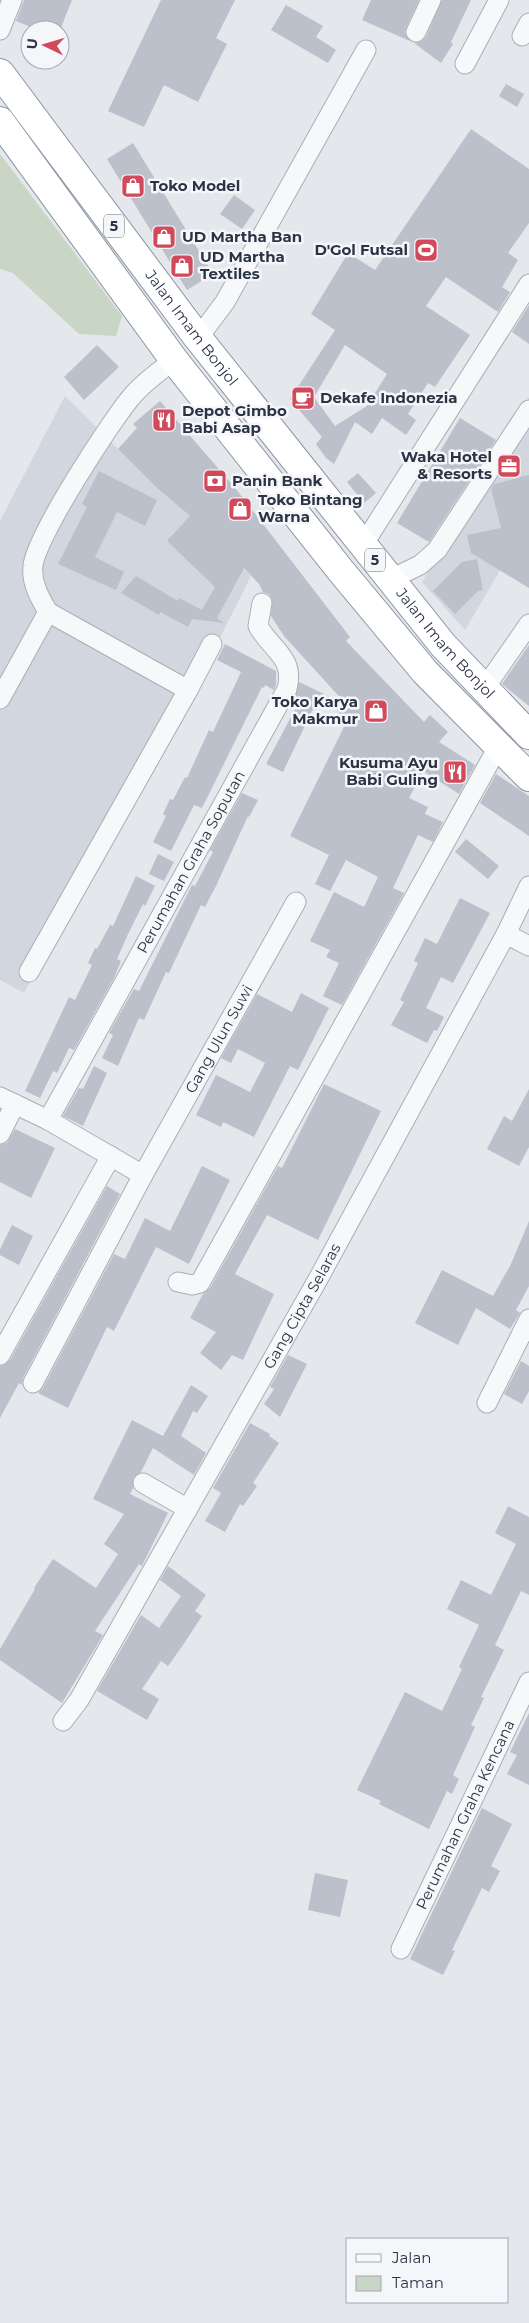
<svg xmlns="http://www.w3.org/2000/svg" width="529" height="2323" font-family="Montserrat,sans-serif">
  <rect width="100%" height="100%" fill="#e4e7ec"/>
  <!-- built -->
  <path fill="#d2d6de" d="M 65,396 L 158,489 L 201,526 L 251,576 L 183,711 L 24,993 L 0,980 L 0,521 Z
    M 529,397 L 529,521 L 465,630 L 422,582 Z"/>
  <!-- green -->
  <path fill="#c9d6c5" d="M 0,154 L 122,316 L 116,336 L 79,334 L 13,273 L 0,269 Z"/>
  <!-- building -->
  <path fill="#bbc0ca" fill-rule="evenodd" d="M 24,0 L 72,0 L 60,30 L 38,30 L 16,21 Z
    M 161,0 L 235,0 L 216,38 L 227,44 L 198,102 L 164,85 L 144,127 L 108,111 Z
    M 371,0 L 419,0 L 406,28 L 405,33 L 410,41 L 362,20 Z
    M 442,0 L 471,0 L 451,42 L 453,44 L 441,63 L 414,43 L 422,41 L 426,37 Z
    M 286,5 L 323,26 L 316,37 L 336,50 L 328,63 L 271,30 Z
    M 506,84 L 524,94 L 517,107 L 499,96 Z
    M 471,129 L 529,169 L 529,223 L 508,253 L 518,260 L 502,287 L 510,292 L 498,312 L 446,277 L 426,306 L 470,335 L 435,387 L 428,383 L 408,414 L 416,420 L 406,435 L 382,418 L 372,434 L 355,422 L 334,464 L 326,458 L 316,444 L 322,437 L 290,399 L 335,330 L 311,314 L 348,253 L 375,270 ZM 345,345 L 387,374 L 367,406 L 335,426 L 314,397 Z
    M 133,143 L 213,274 L 187,290 L 107,159 Z
    M 234,195 L 255,210 L 242,229 L 220,214 Z
    M 529,305 L 529,344 L 512,332 Z
    M 97,345 L 119,367 L 84,400 L 64,377 Z
    M 160,401 L 236,489 L 350,637 L 346,641 L 424,722 L 430,715 L 448,732 L 439,742 L 475,765 L 459,794 L 423,771 L 409,798 L 428,807 L 425,814 L 443,822 L 433,842 L 418,835 L 393,888 L 404,893 L 342,1005 L 323,996 L 339,963 L 326,957 L 330,950 L 310,941 L 334,892 L 364,907 L 378,877 L 346,860 L 330,891 L 315,884 L 329,855 L 290,836 L 347,721 L 323,696 L 316,710 L 313,709 L 283,772 L 266,764 L 299,702 L 294,700 L 299,682 L 347,705 L 284,636 L 271,616 L 272,599 L 269,594 L 263,592 L 259,584 L 244,568 L 217,618 L 224,623 L 192,619 L 188,627 L 160,612 L 159,615 L 121,593 L 136,576 L 178,601 L 179,598 L 202,610 L 215,587 L 167,541 L 190,516 L 158,489 L 118,449 L 137,428 L 133,424 Z
    M 460,418 L 496,440 L 429,542 L 397,523 Z
    M 99,471 L 157,500 L 145,526 L 117,512 L 95,557 L 124,572 L 116,590 L 58,564 L 87,507 L 82,504 Z
    M 358,473 L 376,493 L 364,503 L 347,482 Z
    M 529,475 L 529,588 L 471,553 L 467,535 L 501,528 L 491,489 L 494,484 Z
    M 477,559 L 483,590 L 478,591 L 455,614 L 433,591 L 462,562 Z
    M 225,644 L 276,671 L 276,685 L 274,690 L 265,685 L 264,688 L 262,687 L 202,808 L 194,805 L 171,851 L 153,842 L 166,816 L 163,814 L 170,799 L 173,800 L 185,777 L 187,778 L 209,730 L 213,732 L 241,672 L 217,660 Z
    M 529,645 L 529,706 L 502,684 Z
    M 496,774 L 529,796 L 529,836 L 480,803 Z
    M 242,793 L 258,800 L 249,817 L 248,816 L 216,886 L 205,907 L 201,905 L 169,973 L 166,972 L 144,1020 L 139,1018 L 118,1066 L 102,1058 L 113,1035 L 109,1033 L 134,989 L 139,991 L 192,885 L 195,886 L 213,852 L 210,850 Z
    M 466,839 L 499,866 L 488,879 L 455,852 Z
    M 158,854 L 174,862 L 164,881 L 149,874 Z
    M 136,876 L 155,886 L 145,906 L 143,904 L 128,934 L 117,959 L 121,961 L 114,978 L 74,1050 L 69,1048 L 57,1073 L 53,1071 L 40,1098 L 25,1091 L 69,997 L 75,1000 L 92,965 L 88,963 L 95,948 L 97,949 L 110,925 L 113,926 Z
    M 460,898 L 490,913 L 453,983 L 441,977 L 426,1008 L 444,1017 L 437,1031 L 434,1030 L 427,1043 L 391,1025 L 404,1002 L 400,1000 L 418,963 L 414,961 L 425,938 L 437,944 Z
    M 301,993 L 329,1008 L 298,1070 L 290,1066 L 254,1137 L 223,1122 L 221,1127 L 196,1115 L 216,1075 L 250,1092 L 265,1063 L 238,1049 L 231,1063 L 221,1058 L 257,994 L 292,1012 Z
    M 94,1066 L 107,1073 L 83,1126 L 63,1116 L 79,1088 L 83,1089 Z
    M 324,1084 L 381,1111 L 318,1240 L 267,1215 L 235,1274 L 274,1294 L 243,1360 L 232,1355 L 221,1370 L 200,1353 L 216,1332 L 190,1318 L 203,1294 L 210,1288 L 278,1166 L 282,1168 Z
    M 529,1089 L 529,1147 L 519,1166 L 487,1149 L 504,1116 L 512,1121 Z
    M 15,1129 L 55,1148 L 31,1198 L 0,1182 L 0,1145 L 7,1143 Z
    M 202,1166 L 230,1180 L 189,1264 L 156,1247 L 114,1331 L 107,1327 L 68,1408 L 38,1393 L 43,1388 L 114,1254 L 125,1259 L 145,1218 L 170,1231 Z
    M 107,1186 L 120,1194 L 23,1378 L 22,1385 L 19,1383 L 0,1418 L 0,1366 L 10,1360 Z
    M 529,1221 L 529,1286 L 516,1310 L 520,1313 L 510,1329 L 476,1308 L 458,1345 L 415,1323 L 442,1270 L 493,1296 L 511,1264 Z
    M 12,1225 L 33,1236 L 19,1265 L 0,1255 L 0,1249 Z
    M 288,1355 L 307,1364 L 280,1417 L 264,1404 L 274,1389 L 270,1387 Z
    M 521,1361 L 529,1366 L 529,1391 L 522,1404 L 504,1394 Z
    M 191,1385 L 208,1396 L 197,1413 L 193,1411 L 181,1436 L 206,1453 L 194,1475 L 153,1448 L 141,1472 L 133,1478 L 133,1488 L 130,1494 L 168,1513 L 142,1566 L 139,1564 L 95,1631 L 103,1635 L 62,1703 L 0,1660 L 0,1649 L 35,1589 L 34,1588 L 53,1559 L 96,1588 L 118,1554 L 104,1544 L 124,1514 L 93,1499 L 132,1420 L 163,1436 Z
    M 250,1423 L 270,1434 L 269,1436 L 279,1443 L 253,1483 L 257,1486 L 243,1506 L 240,1504 L 225,1532 L 205,1521 L 221,1493 L 213,1488 Z
    M 508,1506 L 529,1517 L 529,1595 L 521,1591 L 495,1645 L 504,1650 L 481,1697 L 484,1698 L 471,1725 L 475,1727 L 453,1775 L 459,1779 L 452,1794 L 447,1791 L 429,1829 L 379,1804 L 381,1801 L 357,1790 L 405,1692 L 442,1711 L 462,1669 L 459,1667 L 479,1625 L 447,1609 L 461,1580 L 491,1595 L 516,1544 L 495,1533 Z
    M 168,1566 L 206,1595 L 195,1611 L 202,1616 L 183,1645 L 168,1666 L 161,1661 L 142,1689 L 159,1699 L 147,1720 L 97,1691 L 141,1615 L 159,1628 L 181,1596 L 160,1580 Z
    M 529,1713 L 529,1785 L 507,1774 L 517,1755 L 510,1752 Z
    M 482,1808 L 512,1824 L 491,1866 L 500,1871 L 489,1892 L 482,1888 L 452,1950 L 455,1951 L 443,1975 L 410,1959 Z
    M 315,1873 L 348,1880 L 340,1917 L 308,1910 Z"/>
  <g fill="none" stroke-linecap="round" stroke-linejoin="round">
    <!-- minor casing -->
    <g stroke="#a9aeb7" stroke-width="21">
      <g id="minor">
        <path d="M 0,30 L 12,0"/>
        <path d="M 416,32 L 431,0"/>
        <path d="M 522,36 L 529,23"/>
        <path d="M 465,64 L 499,0"/>
        <path d="M 198,338 L 225,302 L 366,50"/>
        <path d="M 363,545 L 529,284"/>
        <path d="M 391,579 L 420,565 L 437,550 L 529,410"/>
        <path d="M 484,689 L 529,624"/>
        <path d="M 188,690 L 212,644"/>
        <path d="M 0,699 L 48,612 C 40,598 31,583 33,566 C 35,538 112,419 133,395 C 144,382 160,371 174,360"/>
        <path d="M 506,934 L 529,946"/>
        <path d="M 29,972 L 188,690 L 48,612"/>
        <path d="M 0,1097 L 48,1120 L 143,1175"/>
        <path id="s1" d="M 48,1120 L 287,689 C 295,657 272,651 258,626 L 262,603"/>
        <path d="M 0,1134 L 15,1104"/>
        <path d="M 178,1282 L 192,1285 L 200,1283 L 498,747"/>
        <path d="M 0,1355 L 111,1156"/>
        <path id="s2" d="M 33,1383 L 143,1175 L 296,902"/>
        <path d="M 487,1403 L 529,1319"/>
        <path d="M 143,1483 L 188,1509"/>
        <path id="s3" d="M 63,1721 L 79,1700 L 317,1281 L 506,934 L 529,886"/>
        <path id="s4" d="M 401,1949 L 529,1682"/>
      </g>
    </g>
    <!-- highway casing -->
    <g stroke="#8b94a3" stroke-width="30">
      <g id="highway">
        <path id="s5" d="M 0,73 L 198,338 L 443,645 L 529,735"/>
        <path d="M 0,121 L 174,360 L 341,571 L 425,672 L 529,777"/>
      </g>
    </g>
    <!-- minor -->
    <use href="#minor" stroke="#f7f8fa" stroke-width="19"/>
    <!-- highway -->
    <use href="#highway" stroke="#fff" stroke-width="28"/>
  </g>
  <!-- icons -->
  <defs>
    <g id="shop-square" transform="scale(1.25)"><rect x="-9" y="-9" width="18" height="18" rx="4" fill="#d1495b" stroke="#f4f6f9"/><path d="M-5-2.5h2.3a2.7 3.5 0 0 1 5.4 0H5L5.5 6h-11ZM-1.5-2.5h3a1.5 2.3 0 0 0-3 0Z" fill="#fff"/></g>
    <g id="stadium-square" transform="scale(1.25)"><rect x="-9" y="-9" width="18" height="18" rx="4" fill="#d1495b" stroke="#f4f6f9"/><path d="M0-5a6.5 5 0 1 0 0 10a6.5 5 0 1 0 0-10ZM-3.5-1.8h7v3.6h-7Z" fill="#fff"/></g>
    <g id="cafe-square" transform="scale(1.25)"><rect x="-9" y="-9" width="18" height="18" rx="4" fill="#d1495b" stroke="#f4f6f9"/><path d="M-5.5-4.5H6V0H3Q3 3.5 0 3.5H-2.5Q-5.5 3.5-5.5 0ZM3-3.2v2h1.7v-2ZM-6 4.5H4V6H-6Z" fill="#fff"/></g>
    <g id="restaurant-square" transform="scale(1.25)"><rect x="-9" y="-9" width="18" height="18" rx="4" fill="#d1495b" stroke="#f4f6f9"/><path d="M-5-6h1v4h1v-4h1v4h1v-4h1v5L-1.5 .5V6h-2V.5L-5-1ZM5-6V6H3V1.5H1.5Q1.5-4 5-6Z" fill="#fff"/></g>
    <g id="office-square" transform="scale(1.25)"><rect x="-9" y="-9" width="18" height="18" rx="4" fill="#d1495b" stroke="#f4f6f9"/><path d="M-6-3h4V-5.5h4V-3h4V5H-6ZM-1-4.5V-3h2v-1.5ZM-6 0V1H6V0Z" fill="#fff"/></g>
    <g id="bank-square" transform="scale(1.25)"><rect x="-9" y="-9" width="18" height="18" rx="4" fill="#d1495b" stroke="#f4f6f9"/><path d="M-6-4H6V4H-6ZM0-2.3a2.3 2.3 0 1 0 0 4.6a2.3 2.3 0 1 0 0-4.6Z" fill="#fff"/></g>
  </defs>
  <g fill-rule="evenodd">
    <use href="#shop-square" x="133" y="186"/>
    <use href="#shop-square" x="164" y="237"/>
    <use href="#stadium-square" x="426" y="250"/>
    <use href="#shop-square" x="182" y="266"/>
    <use href="#cafe-square" x="303" y="398"/>
    <use href="#restaurant-square" x="164" y="420"/>
    <use href="#office-square" x="509" y="466"/>
    <use href="#bank-square" x="215" y="481"/>
    <use href="#shop-square" x="240" y="509"/>
    <use href="#shop-square" x="376" y="711"/>
    <use href="#restaurant-square" x="455" y="772"/>
  </g>
  <g text-anchor="middle" stroke-width="5" stroke-linejoin="round" paint-order="stroke">
    <!-- shield labels -->
    <g fill="#f4f6f9" stroke="#676e7b" stroke-width="1">
      <rect x="104" y="214.5" width="20" height="23" rx="4"/>
      <rect x="365" y="548.5" width="20" height="23" rx="4"/>
    </g>
    <g font-size="14" font-weight="bold" fill="#2b3445">
      <text x="114" y="231">5</text>
      <text x="375" y="565">5</text>
    </g>
    <!-- poi labels -->
    <g font-size="15" font-weight="bold" fill="#2b3445" stroke="#f4f6f9" text-anchor="start">
      <text x="150" y="191">Toko Model</text>
      <text x="182" y="242">UD Martha Ban</text>
      <text x="408" y="255" text-anchor="end">D'Gol Futsal</text>
      <text x="200" y="262">UD Martha<tspan x="200" dy="17">Textiles</tspan></text>
      <text x="320" y="403">Dekafe Indonezia</text>
      <text x="182" y="416">Depot Gimbo<tspan x="182" dy="17">Babi Asap</tspan></text>
      <text x="492" y="462" text-anchor="end">Waka Hotel<tspan x="492" dy="17">&amp; Resorts</tspan></text>
      <text x="232" y="486">Panin Bank</text>
      <text x="258" y="505">Toko Bintang<tspan x="258" dy="17">Warna</tspan></text>
      <text x="358" y="707" text-anchor="end">Toko Karya<tspan x="358" dy="17">Makmur</tspan></text>
      <text x="438" y="768" text-anchor="end">Kusuma Ayu<tspan x="438" dy="17">Babi Guling</tspan></text>
    </g>
    <!-- street labels -->
    <g font-size="15" fill="#2b3445" stroke="#f4f6f9">
      <text dy="5" stroke="none"><textPath href="#s5" startOffset="319">Jalan Imam Bonjol</textPath></text>
      <text dy="5" stroke="none"><textPath href="#s5" startOffset="724">Jalan Imam Bonjol</textPath></text>
      <text dy="5" stroke="none"><textPath href="#s1" startOffset="295">Perumahan Graha Soputan</textPath></text>
      <text dy="5" stroke="none"><textPath href="#s2" startOffset="391">Gang Ulun Suwi</textPath></text>
      <text dy="5" stroke="none"><textPath href="#s3" startOffset="479">Gang Cipta Selaras</textPath></text>
      <text dy="5" stroke="none"><textPath href="#s4" startOffset="149">Perumahan Graha Kencana</textPath></text>
    </g>
  </g>
  <!-- legend -->
  <rect x="346" y="2238" width="162" height="65" fill="#f4f6f9" stroke="#a4a8b1"/>
  <rect x="356" y="2254" width="25" height="8" fill="#f7f8fa" stroke="#a4a8b1"/>
  <text x="392" y="2263" font-size="15" fill="#2b3445">Jalan</text>
  <rect x="356" y="2276" width="25" height="15" fill="#c9d6c5" stroke="#a4a8b1"/>
  <text x="392" y="2288" font-size="15" fill="#2b3445">Taman</text>
  <!-- north arrow -->
  <g transform="translate(45 45) rotate(275)"><circle r="24" fill="#f4f6f9" stroke="#a4a8b1"/>
  <path d="M0-4L9 19L0 12L-9 19Z" fill="#d1495b"/>
  <text y="-8" font-size="14" font-weight="bold" text-anchor="middle" fill="#2b3445">U</text>
  </g>
</svg>
